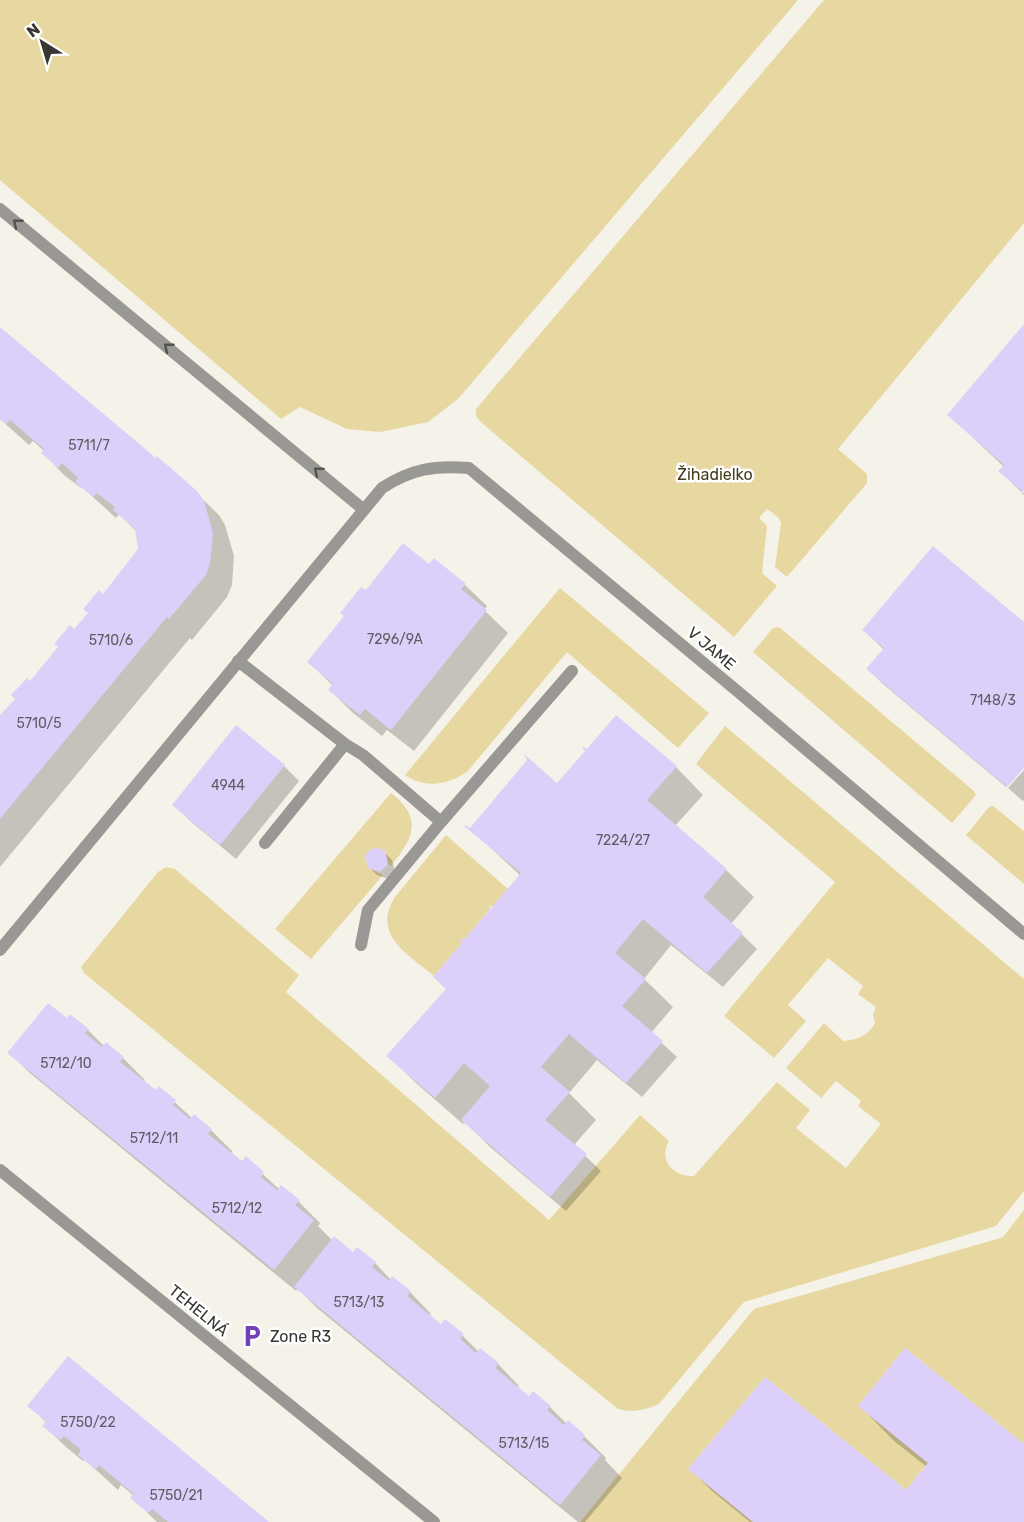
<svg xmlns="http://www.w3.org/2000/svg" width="1024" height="1522" font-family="Rubik,sans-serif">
  <rect width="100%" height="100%" fill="#f5f3e9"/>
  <!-- green -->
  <path fill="#e7d7a1" d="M 0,0 L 798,0 L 458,399 L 428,422 L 380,432 L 347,429 L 300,407 L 281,419 L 0,180 Z
    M 824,0 L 1024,0 L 1024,223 L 838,449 L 867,474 L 867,483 L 787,577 L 775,567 L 781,523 L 778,517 L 767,509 L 759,518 L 767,526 L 762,573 L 777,586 L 734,637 L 483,424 C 478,419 475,417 476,409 Z
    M 560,588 L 709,713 L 678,748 L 567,652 L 468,771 C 449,785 425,789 405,775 Z
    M 779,627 L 974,791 L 976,795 L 952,823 L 753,652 L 773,628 Z
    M 725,726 L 1024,979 L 1024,1191 L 996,1226 L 744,1302 L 659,1404 C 644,1410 634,1413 618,1409 L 84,973 L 81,967 L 158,872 L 166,867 L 175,869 L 299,975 L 286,992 L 549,1220 L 640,1115 L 669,1141 C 658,1160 673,1177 694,1176 L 777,1082 L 810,1110 L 796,1128 L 846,1168 L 881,1124 L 858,1106 L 861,1101 L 836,1081 L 821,1098 L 786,1068 L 824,1023 L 843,1041 C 857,1040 868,1036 875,1023 L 873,1015 L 876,1007 L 858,994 L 863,986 L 828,958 L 788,1005 L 806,1021 L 774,1058 L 724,1016 L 835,882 L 696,764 Z
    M 391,793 C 424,818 413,839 391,866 L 388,864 L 385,851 L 374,847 L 365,855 L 368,868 L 383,875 L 311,959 L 275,929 Z
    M 993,806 L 1024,831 L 1024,884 L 966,835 L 989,807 Z
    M 446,835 L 508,889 L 493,907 L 489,905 L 491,908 L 463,941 L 460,940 L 462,943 L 434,976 C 408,954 371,935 395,897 Z
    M 1024,1210 L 1024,1444 L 905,1348 L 858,1406 L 928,1463 L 906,1490 L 765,1377 L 688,1469 L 753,1522 L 580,1522 L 754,1309 L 997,1239 L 1003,1237 Z"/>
  <!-- shadow -->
  <path fill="#0003" d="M 1024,327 L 1024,488 L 1021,492 L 1024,493 L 1024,495 L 1000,471 L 1004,467 L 949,415 Z
    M 0,329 L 196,493 L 219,515 L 225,525 L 234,556 L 232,585 L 227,597 L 192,640 L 190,638 L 0,867 L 0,717 L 74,631 L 139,550 L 137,532 L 119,514 L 116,518 L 82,487 L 81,488 L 64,475 L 43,453 L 44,451 L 33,441 L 29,445 L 0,419 Z
    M 429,566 L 465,585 L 487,606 L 484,610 L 508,633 L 414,751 L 387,730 L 382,736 L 352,712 L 330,690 L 333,686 L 309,662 L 366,592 Z
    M 1024,624 L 1024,766 L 1006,787 L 883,684 L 868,669 L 884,650 L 864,630 Z
    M 616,717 L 676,767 L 703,795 L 675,826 L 726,870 L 754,897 L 731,924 L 757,949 L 723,987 L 671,945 L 644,979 L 673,1007 L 651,1033 L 677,1057 L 642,1097 L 597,1060 L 569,1093 L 596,1120 L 574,1145 L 601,1171 L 566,1211 L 490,1147 L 465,1122 L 463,1124 L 416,1083 L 388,1056 L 447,989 L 521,876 L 470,829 L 557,785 Z
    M 237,727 L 284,766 L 299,781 L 236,859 L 189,820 L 174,804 Z
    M 1024,770 L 1024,800 L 1023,801 L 1008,788 Z
    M 384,852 L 392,860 L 395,872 L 388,879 L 377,875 L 369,867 Z
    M 67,1021 L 88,1030 L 104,1046 L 106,1045 L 123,1058 L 145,1080 L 143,1082 L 156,1093 L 159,1088 L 192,1118 L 194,1116 L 211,1130 L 233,1152 L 231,1154 L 242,1163 L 246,1159 L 279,1189 L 281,1187 L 299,1202 L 320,1223 L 318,1226 L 333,1241 L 353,1254 L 375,1263 L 391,1280 L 410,1292 L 431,1314 L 429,1316 L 441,1326 L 462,1335 L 479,1352 L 498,1364 L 519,1386 L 517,1388 L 529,1398 L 550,1407 L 567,1424 L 584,1436 L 606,1458 L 605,1460 L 622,1478 L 585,1522 L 578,1522 L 317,1308 L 298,1289 L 296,1291 L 31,1074 L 9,1053 Z
    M 29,1406 L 266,1522 L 157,1522 L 132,1498 L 134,1496 L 121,1485 L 118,1490 L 84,1459 L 83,1461 L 66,1447 L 44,1426 L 47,1423 Z
    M 860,1406 L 1024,1446 L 1024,1522 L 750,1522 L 712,1491 L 690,1469 L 907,1492 L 927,1467 L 894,1441 Z"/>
  <!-- building -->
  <path fill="#dcd0fa" d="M 1024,324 L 1024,490 L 1023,492 L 998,471 L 1004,465 L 947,415 Z
    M 0,327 L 156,458 L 157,456 L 197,491 L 204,501 L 213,533 L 210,563 L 206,575 L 169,619 L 167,617 L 0,819 L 0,715 L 15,699 L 11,695 L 27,678 L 30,681 L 58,647 L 54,644 L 70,625 L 74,629 L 88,613 L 83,609 L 99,590 L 103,594 L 138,549 L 135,529 L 113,510 L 115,507 L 97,493 L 93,497 L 75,482 L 78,478 L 62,463 L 58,468 L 41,453 L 44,449 L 10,420 L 6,424 L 0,419 Z
    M 403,543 L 429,564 L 434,558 L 466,584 L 461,589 L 487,610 L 391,730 L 365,709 L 360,715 L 328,690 L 333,684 L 307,662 L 344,616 L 340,613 L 361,587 L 366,590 Z
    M 933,546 L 1024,622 L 1024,768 L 1007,787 L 866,669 L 884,648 L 862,630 Z
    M 616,715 L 677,766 L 647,800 L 727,869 L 703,897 L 743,933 L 707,973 L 643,919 L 615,953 L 646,979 L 622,1006 L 663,1041 L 626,1083 L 569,1034 L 541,1067 L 570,1092 L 545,1120 L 587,1154 L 550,1197 L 461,1120 L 490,1086 L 464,1063 L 435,1098 L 386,1056 L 446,989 L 433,977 L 462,943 L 459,940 L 461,939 L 463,941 L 521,873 L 464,826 L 465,825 L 470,828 L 527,760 L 524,754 L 557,783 L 585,751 L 582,748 L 584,747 L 587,749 Z
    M 236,725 L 285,765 L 220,845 L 172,805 Z
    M 374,847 L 385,851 L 388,864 L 380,872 L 368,868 L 365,855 Z
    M 48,1003 L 67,1018 L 70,1014 L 89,1029 L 85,1033 L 102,1047 L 106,1042 L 124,1057 L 120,1062 L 156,1090 L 159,1086 L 176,1100 L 173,1105 L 190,1119 L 194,1114 L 212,1129 L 208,1134 L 242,1161 L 246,1156 L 264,1172 L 261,1177 L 277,1190 L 281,1185 L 300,1200 L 295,1205 L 314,1220 L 274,1270 L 7,1053 Z
    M 334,1236 L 353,1252 L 357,1247 L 376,1262 L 372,1267 L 389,1281 L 392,1276 L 411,1291 L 407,1296 L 441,1324 L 445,1319 L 464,1334 L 460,1339 L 476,1353 L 480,1348 L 499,1363 L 495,1368 L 529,1396 L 533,1391 L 551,1406 L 547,1410 L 564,1425 L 568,1420 L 585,1435 L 582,1440 L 601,1455 L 560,1505 L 294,1287 Z
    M 905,1348 L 1024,1444 L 1024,1522 L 753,1522 L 688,1469 L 765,1377 L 906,1490 L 928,1463 L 858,1406 Z
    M 68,1356 L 269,1522 L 168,1522 L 152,1509 L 148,1513 L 130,1498 L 134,1494 L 99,1465 L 96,1470 L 78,1455 L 81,1450 L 64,1436 L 60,1440 L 42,1426 L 46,1421 L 27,1406 Z"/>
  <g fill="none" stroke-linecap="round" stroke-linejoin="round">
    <!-- lane -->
    <path stroke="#999894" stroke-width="12" d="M 238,661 L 345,744 L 265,843
      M 345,744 L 363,755 L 441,822 L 368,910 L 361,945
      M 441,822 L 572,671"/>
    <!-- street -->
    <path stroke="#999894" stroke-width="12" d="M 0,209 L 363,509
      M 0,950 L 382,488 C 411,469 435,465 469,468 L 736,690 L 1024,934
      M 0,1170 L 434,1522"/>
  </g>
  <!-- one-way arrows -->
  <defs><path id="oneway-chevron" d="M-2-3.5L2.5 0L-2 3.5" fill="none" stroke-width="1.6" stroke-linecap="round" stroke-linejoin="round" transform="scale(1.5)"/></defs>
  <g stroke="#54534f">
    <use href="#oneway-chevron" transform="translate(17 223) rotate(-141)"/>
    <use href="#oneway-chevron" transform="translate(168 347) rotate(-141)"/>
    <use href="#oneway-chevron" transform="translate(318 471) rotate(-140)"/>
  </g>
  <!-- icons -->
  <defs>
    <g id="parking-bare" transform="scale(1.8)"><path d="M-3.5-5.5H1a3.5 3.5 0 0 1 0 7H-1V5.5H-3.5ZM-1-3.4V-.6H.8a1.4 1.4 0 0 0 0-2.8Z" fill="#7141b8" stroke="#fff" stroke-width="2.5" paint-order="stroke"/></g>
  </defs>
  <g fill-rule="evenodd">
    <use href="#parking-bare" x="252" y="1336"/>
  </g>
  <g text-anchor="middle" stroke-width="5" stroke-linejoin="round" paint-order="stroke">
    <!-- number labels -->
    <g font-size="14" fill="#605c64">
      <text x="89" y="450">5711/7</text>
      <text x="395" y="644">7296/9A</text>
      <text x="111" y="645">5710/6</text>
      <text x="993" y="705">7148/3</text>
      <text x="39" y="728">5710/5</text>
      <text x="228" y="790">4944</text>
      <text x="623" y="845">7224/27</text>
      <text x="66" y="1068">5712/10</text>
      <text x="154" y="1143">5712/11</text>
      <text x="237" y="1213">5712/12</text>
      <text x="359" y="1307">5713/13</text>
      <text x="88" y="1427">5750/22</text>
      <text x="524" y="1448">5713/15</text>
      <text x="176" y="1500">5750/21</text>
    </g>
    <!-- park labels -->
    <g font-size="16" fill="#453c1b" stroke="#fff">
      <text x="715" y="480">Žihadielko</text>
    </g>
    <!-- street labels -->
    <g font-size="16" fill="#373632" stroke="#fff">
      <text transform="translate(712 648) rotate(40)" y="6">V JAME</text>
      <text transform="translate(199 1310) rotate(39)" y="6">TEHELNÁ</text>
    </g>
    <!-- poi labels -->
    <g font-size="16" fill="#373632" stroke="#fff" text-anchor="start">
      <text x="270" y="1342">Zone R3</text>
    </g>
  </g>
  <!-- north arrow -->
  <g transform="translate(42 42) rotate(323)" stroke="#ffffff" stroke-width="4.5" paint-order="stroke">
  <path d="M0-4.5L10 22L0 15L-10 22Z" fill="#373632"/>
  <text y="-9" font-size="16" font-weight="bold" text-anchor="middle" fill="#373632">N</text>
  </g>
</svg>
